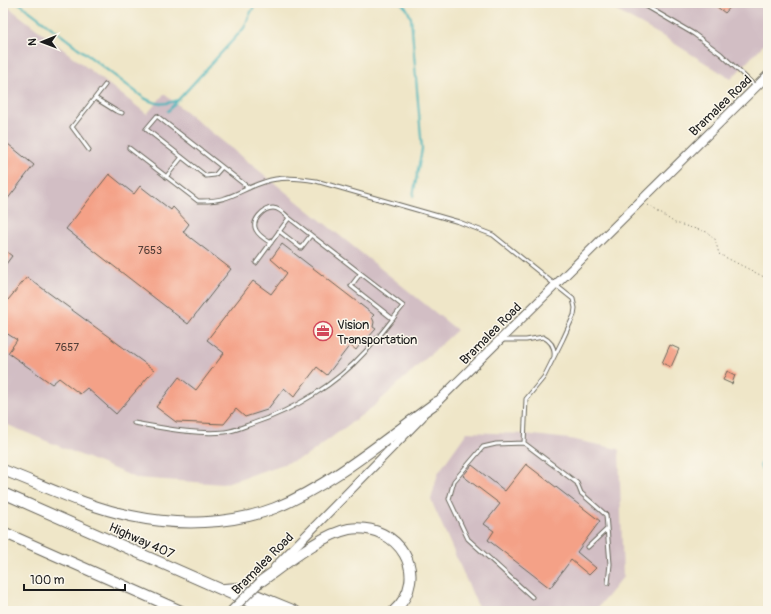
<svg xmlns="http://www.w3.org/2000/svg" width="771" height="614" font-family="Pangolin,sans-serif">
  <rect width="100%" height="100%" fill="#fbf7ec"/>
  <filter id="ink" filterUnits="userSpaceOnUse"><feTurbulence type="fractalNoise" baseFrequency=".025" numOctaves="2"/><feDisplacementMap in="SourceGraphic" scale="8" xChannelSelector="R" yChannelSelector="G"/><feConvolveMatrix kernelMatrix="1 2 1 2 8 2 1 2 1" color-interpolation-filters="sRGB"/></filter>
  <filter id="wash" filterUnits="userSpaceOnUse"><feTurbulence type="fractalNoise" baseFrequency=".012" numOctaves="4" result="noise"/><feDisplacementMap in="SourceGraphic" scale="16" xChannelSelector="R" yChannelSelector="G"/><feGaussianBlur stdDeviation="0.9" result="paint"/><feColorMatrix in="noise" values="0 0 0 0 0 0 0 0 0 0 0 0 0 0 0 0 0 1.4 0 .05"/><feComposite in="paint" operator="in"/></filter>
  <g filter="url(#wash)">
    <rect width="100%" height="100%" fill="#efe6c8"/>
    <!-- industrial -->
    <path fill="#d2bec4" d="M 3,3 L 147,114 L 164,94 L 457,330 L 374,406 L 305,457 L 223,484 L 136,478 L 3,423 Z
      M 602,3 L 768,3 L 768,40 L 731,79 L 664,37 Z
      M 467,432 L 524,434 L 570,439 L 619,449 L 623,577 L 595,611 L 480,611 L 431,500 L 438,473 Z"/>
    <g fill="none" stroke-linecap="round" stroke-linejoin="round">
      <!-- stream -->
      <path stroke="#44b4bb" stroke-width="2" d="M 19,3 L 144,98 C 157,105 164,105 178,100
        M 401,3 L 407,9 L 411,18 L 422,149 L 413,196
        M 168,111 L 244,28 L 250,14 L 256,3
        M 768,453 L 760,466 L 768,480
        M 768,540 L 768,544"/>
    </g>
    <g id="blocks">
      <!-- building -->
      <path fill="#f4a187" d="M 712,3 L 734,3 L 725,13 Z
        M 3,140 L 34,165 L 3,205 Z
        M 109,174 L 134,194 L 140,186 L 171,210 L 173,207 L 189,224 L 183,232 L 231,269 L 188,324 L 66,229 Z
        M 282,244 L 374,315 L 372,317 L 374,322 L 373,327 L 376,329 L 367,339 L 365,338 L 356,350 L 350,345 L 327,375 L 317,367 L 294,397 L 284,388 L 267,410 L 245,417 L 236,409 L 224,424 L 176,422 L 156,407 L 179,377 L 196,390 L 224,353 L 207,340 L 253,281 L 271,294 L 287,273 L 271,259 Z
        M 3,249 L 12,256 L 3,268 Z
        M 27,277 L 154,370 L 116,414 L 87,388 L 80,394 L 59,378 L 52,384 L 8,353 L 17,340 L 3,331 L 3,306 Z
        M 670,345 L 679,349 L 671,367 L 662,363 Z
        M 727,371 L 735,375 L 732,384 L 723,380 Z
        M 526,464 L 600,521 L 577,552 L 596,568 L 589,575 L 571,560 L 550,588 L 488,540 L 494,531 L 484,524 L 500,504 L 463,476 L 472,465 L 505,491 Z"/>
    </g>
  </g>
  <g filter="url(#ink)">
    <use href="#blocks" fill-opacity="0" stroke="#666358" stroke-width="1"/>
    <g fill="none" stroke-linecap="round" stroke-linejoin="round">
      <!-- lane casing -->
      <g stroke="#666358" stroke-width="5">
        <path id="lane" d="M 641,3 L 694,34 L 721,54 L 755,86
          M 95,98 L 116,111 L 122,113
          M 129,148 L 198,201 C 231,202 236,191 264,182 C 281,176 299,178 316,181 L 459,222 L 493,235 L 573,299 L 575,308 L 574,315 L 563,339 L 544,377 L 526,399 L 524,443
          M 89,150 L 72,127 L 105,85
          M 222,167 L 215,175 L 206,176 L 146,129 L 157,116 L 249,188
          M 166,177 L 182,157
          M 279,231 L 301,248 L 311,235
          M 271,243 C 266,240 259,236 256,230 C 251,221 263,208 273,208 C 279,208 285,214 289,218
          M 360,274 L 351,286 L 393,319
          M 503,340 L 526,340 L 543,337 C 551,341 555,347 554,356
          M 134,423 C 164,428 195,435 225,432 C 235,431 245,426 254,423 C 294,410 336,384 364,353 C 378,339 390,322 403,306 L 289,218 L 256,263
          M 588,547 L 607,529
          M 532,597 L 468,539 L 449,499 L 454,481 L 483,447 L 496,444 L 524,443 L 577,483 L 581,493 L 606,515 L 610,564 L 608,583"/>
      </g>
      <!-- secondary casing -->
      <g stroke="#666358" stroke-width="10">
        <path id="secondary" d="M 433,406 L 768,75
          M 275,567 L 422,417"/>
      </g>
      <!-- highway casing -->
      <g stroke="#666358" stroke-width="12">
        <path id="highway" d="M 3,470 C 45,486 87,507 131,516 C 177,526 231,525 275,508 C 332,485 388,437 437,402
          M 3,493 L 270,611
          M 3,532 L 181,611
          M 260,582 C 283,566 322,534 349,529 C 399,522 432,576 394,611
          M 224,589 L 239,588 L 295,611"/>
      </g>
      <!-- path -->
      <path stroke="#666358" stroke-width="1" stroke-dasharray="1 3" stroke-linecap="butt" d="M 648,205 L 675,223 L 707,232 L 715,239 L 719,254 L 768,279"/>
      <!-- lane -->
      <use href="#lane" stroke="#fff" stroke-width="3"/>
      <!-- secondary -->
      <use href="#secondary" stroke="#fff" stroke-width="8"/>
      <!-- highway -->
      <use href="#highway" stroke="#fff" stroke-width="10"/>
      <!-- secondary-bridge casing -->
      <g stroke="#666358" stroke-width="10" stroke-linecap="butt">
        <path id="secondary-bridge" d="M 231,611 L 260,582"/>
      </g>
      <!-- secondary-bridge -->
      <use href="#secondary-bridge" stroke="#fff" stroke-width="8"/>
    </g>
  </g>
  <!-- icons -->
  <defs>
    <g id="office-ring" transform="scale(1)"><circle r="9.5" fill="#fbf7ec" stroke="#d1495b" stroke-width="1.5"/><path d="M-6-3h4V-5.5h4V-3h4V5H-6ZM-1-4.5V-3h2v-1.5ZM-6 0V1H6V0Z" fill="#d1495b"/></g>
  </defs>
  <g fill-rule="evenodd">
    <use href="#office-ring" x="323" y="331"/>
  </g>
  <g text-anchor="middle" stroke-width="3" stroke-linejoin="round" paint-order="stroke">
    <!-- number labels -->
    <g font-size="11" fill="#523d37">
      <text x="150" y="254">7653</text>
      <text x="67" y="351">7657</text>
    </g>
    <!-- street labels -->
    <g font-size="13" fill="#1c1c1c" stroke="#fbf7ec">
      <text transform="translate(720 105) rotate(-44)" y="5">Bramalea Road</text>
      <text transform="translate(490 333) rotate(-45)" y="5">Bramalea Road</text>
      <text transform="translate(142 540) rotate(24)" y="5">Highway 407</text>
      <text transform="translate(262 563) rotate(-45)" y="5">Bramalea Road</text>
    </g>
    <!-- poi labels -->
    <g font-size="13" fill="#1c1c1c" stroke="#fbf7ec" text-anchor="start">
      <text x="337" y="329">Vision<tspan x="337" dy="15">Transportation</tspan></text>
    </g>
  </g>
  <!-- margin -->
  <rect width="771" height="614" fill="none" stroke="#fbf7ec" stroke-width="16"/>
  <!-- north arrow -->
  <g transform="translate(42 42) rotate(269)" stroke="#fbf7ec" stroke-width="3" paint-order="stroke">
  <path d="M0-3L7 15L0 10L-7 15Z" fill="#1c1c1c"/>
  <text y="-6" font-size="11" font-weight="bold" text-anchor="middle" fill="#1c1c1c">N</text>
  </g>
  <!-- scale -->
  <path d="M24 584v6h101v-6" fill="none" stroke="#1c1c1c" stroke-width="2"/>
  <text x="30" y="584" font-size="12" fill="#1c1c1c" stroke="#fbf7ec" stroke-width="3" paint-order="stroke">100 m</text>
</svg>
